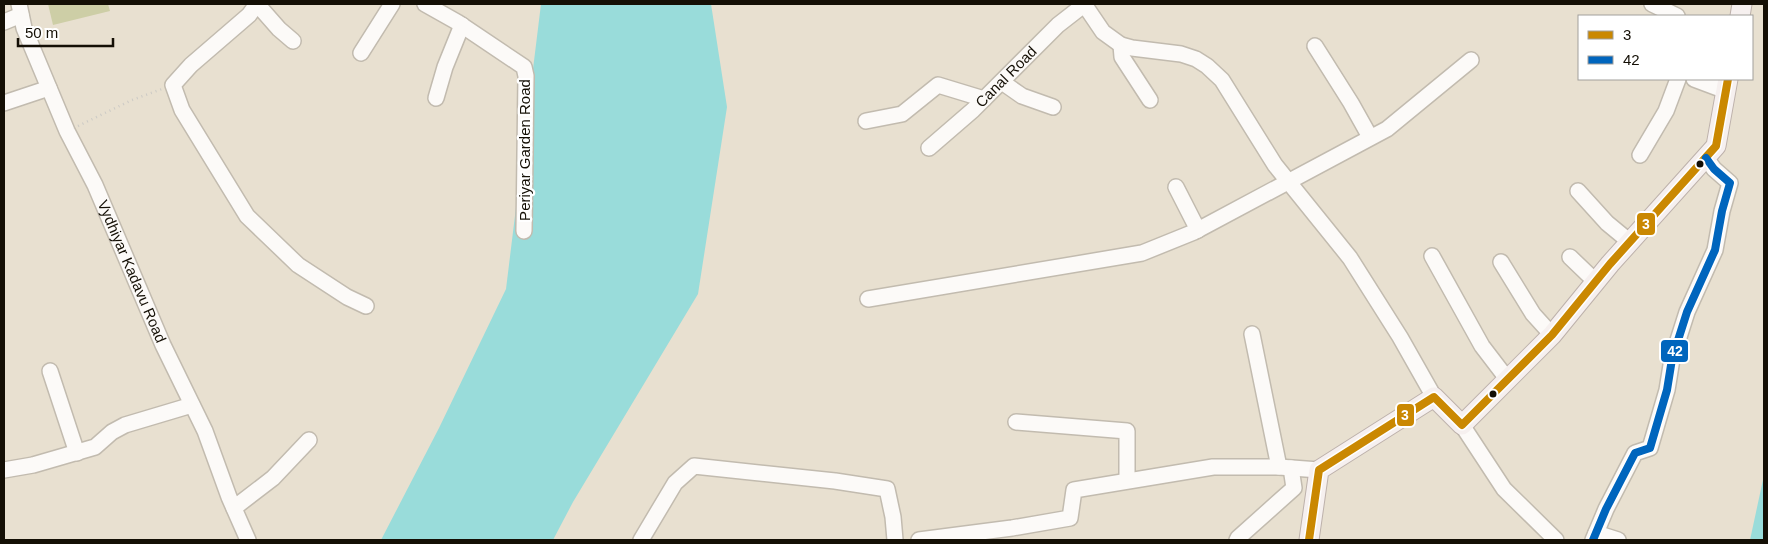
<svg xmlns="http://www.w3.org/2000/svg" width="1768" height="544" font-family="Helvetica,sans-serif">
  <rect width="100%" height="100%" fill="#e8e0d0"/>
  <!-- green -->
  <path fill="#cdcea6" d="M 48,4 L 108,4 L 110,11 L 53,25 Z"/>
  <!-- water -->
  <path fill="#99dcda" d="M 541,4 L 711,4 L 727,107 L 698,294 L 573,502 L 553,540 L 381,540 L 439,428 L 506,289 Z
    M 1764,475 L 1764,540 L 1750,540 Z"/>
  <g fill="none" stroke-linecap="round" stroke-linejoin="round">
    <!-- minor casing -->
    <g stroke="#c2bbaf" stroke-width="18">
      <g id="minor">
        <path id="s1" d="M 19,4 L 24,28 L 67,131 L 95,185 L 163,345 L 205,431 L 229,497 L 248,540"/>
        <path d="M 257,4 L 249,15 L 191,65 L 173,85 L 182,110 L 247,216 L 298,265 L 347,297 L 366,306"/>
        <path d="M 257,4 L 279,29 L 293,41"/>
        <path d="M 425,4 L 457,22 L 524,67 L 526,76 L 524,231"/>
        <path d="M 1084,4 L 1103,32 L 1121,45 L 1132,48 L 1181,54 L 1196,59 L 1207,66 L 1222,80 L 1275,165 L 1350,258 L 1400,337 L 1434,397"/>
        <path d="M 1652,4 L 1677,16"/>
        <path d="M 4,22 L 21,15"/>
        <path d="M 1121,45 L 1122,57 L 1150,100"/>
        <path d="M 1315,46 L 1351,103 L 1370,137"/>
        <path d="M 361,53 L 392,4"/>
        <path d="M 1694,79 L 1726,91"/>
        <path d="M 1002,82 L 1022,96 L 1053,107"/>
        <path d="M 436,98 L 445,67 L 462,25"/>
        <path d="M 4,103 L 49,88"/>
        <path d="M 866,121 L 902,114 L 938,85 L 984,99"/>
        <path id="s2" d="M 929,148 L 973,110 L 1058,25 L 1085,4"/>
        <path d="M 1640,155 L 1666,111 L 1678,79"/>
        <path d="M 1176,187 L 1198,230"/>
        <path d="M 1578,191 L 1607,223 L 1630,242"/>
        <path d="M 1432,256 L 1482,346 L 1508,380"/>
        <path d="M 1570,257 L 1595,281"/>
        <path d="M 1501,262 L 1533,314 L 1552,335"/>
        <path d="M 868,299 L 1142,253 L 1194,232 L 1387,129 L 1471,60"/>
        <path d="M 1252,334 L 1279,467"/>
        <path d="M 50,371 L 77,453"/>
        <path d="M 1016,422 L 1127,431 L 1127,480"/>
        <path d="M 1462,425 L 1504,489 L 1556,540"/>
        <path d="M 4,470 L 33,465 L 95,447 L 112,432 L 125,425 L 192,405"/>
        <path d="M 234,508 L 273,478 L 309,440"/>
        <path d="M 1596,533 L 1618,540"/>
        <path d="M 641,540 L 675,483 L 694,466 L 835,481 L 887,489 L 893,517 L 895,540"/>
        <path d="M 919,540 L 1012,528 L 1070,518 L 1074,490 L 1213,467 L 1279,467 L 1319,470"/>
        <path d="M 1237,540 L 1238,538 L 1294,488 L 1291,468"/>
        <path d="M 1593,540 L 1606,509 L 1635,453 L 1650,448 L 1667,390 L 1672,359 L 1687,312 L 1715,250 L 1722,211 L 1730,183 L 1714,169 L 1706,158"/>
      </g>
    </g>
    <!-- major casing -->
    <g stroke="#bdb1ab" stroke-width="21">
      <path id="major" d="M 1740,16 L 1742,4
        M 1309,540 L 1319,470 L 1434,397 L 1462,425 L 1552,335 L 1610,264 L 1716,146 L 1728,79"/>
    </g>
    <!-- path -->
    <path stroke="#cccac5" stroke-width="2.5" stroke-dasharray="1 4" stroke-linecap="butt" d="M 78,126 L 132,100 L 162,89"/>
    <!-- minor -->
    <use href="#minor" stroke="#fcfaf8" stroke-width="15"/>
    <!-- major -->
    <use href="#major" stroke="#f6f0ef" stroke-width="19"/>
    <!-- bus-1 casing -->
    <g stroke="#fff" stroke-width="11">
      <path id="bus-1" d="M 1309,540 L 1319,470 L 1434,397 L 1462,425 L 1552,335 L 1610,264 L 1716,146 L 1728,79"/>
    </g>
    <!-- bus-2 casing -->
    <g stroke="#fff" stroke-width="11">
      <path id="bus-2" d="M 1593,540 L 1606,509 L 1635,453 L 1650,448 L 1667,390 L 1672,359 L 1687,312 L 1715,250 L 1722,211 L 1730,183 L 1714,169 L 1706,158"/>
    </g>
    <!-- bus-1 -->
    <use href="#bus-1" stroke="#ca8801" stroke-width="8"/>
    <!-- bus-2 -->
    <use href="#bus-2" stroke="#0065bd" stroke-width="8"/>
  </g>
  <!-- markers -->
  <g fill="#140f05" stroke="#fff" stroke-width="2">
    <circle cx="1700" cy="164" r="4.5"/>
    <circle cx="1493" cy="394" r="4.5"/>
  </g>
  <g text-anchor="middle" stroke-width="4.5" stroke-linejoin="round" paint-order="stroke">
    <!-- street labels -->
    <g font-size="15" fill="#140f05" stroke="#fff">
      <text dy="5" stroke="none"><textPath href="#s2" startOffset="105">Canal Road</textPath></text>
      <text transform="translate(525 150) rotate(-90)" y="5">Periyar Garden Road</text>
      <text dy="5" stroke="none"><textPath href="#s1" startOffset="291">Vydhiyar Kadavu Road</textPath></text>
    </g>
  </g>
  <g stroke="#fff" stroke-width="2">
    <rect x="1636" y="212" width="20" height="24" rx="5" fill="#ca8801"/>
    <rect x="1660" y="339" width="29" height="24" rx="5" fill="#0065bd"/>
    <rect x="1396" y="403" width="19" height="24" rx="5" fill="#ca8801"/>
  </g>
  <g font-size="14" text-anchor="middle" font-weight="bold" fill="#fff">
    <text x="1646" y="229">3</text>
    <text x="1675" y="356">42</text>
    <text x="1405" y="420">3</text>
  </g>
  <!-- border -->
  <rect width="1768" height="544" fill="none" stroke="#140f05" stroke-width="10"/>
  <!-- legend -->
  <rect x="1578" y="15" width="175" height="65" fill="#ffffff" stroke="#a19f9b"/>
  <rect x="1588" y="31" width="25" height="8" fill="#ca8801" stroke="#a19f9b"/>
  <text x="1623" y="40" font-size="15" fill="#140f05">3</text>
  <rect x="1588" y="56" width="25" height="8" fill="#0065bd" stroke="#a19f9b"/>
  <text x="1623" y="65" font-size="15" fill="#140f05">42</text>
  <!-- scale -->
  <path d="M18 38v8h95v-8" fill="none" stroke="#140f05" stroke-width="2.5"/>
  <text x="25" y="38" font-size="15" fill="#140f05" stroke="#ffffff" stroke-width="4" paint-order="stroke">50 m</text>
</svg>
